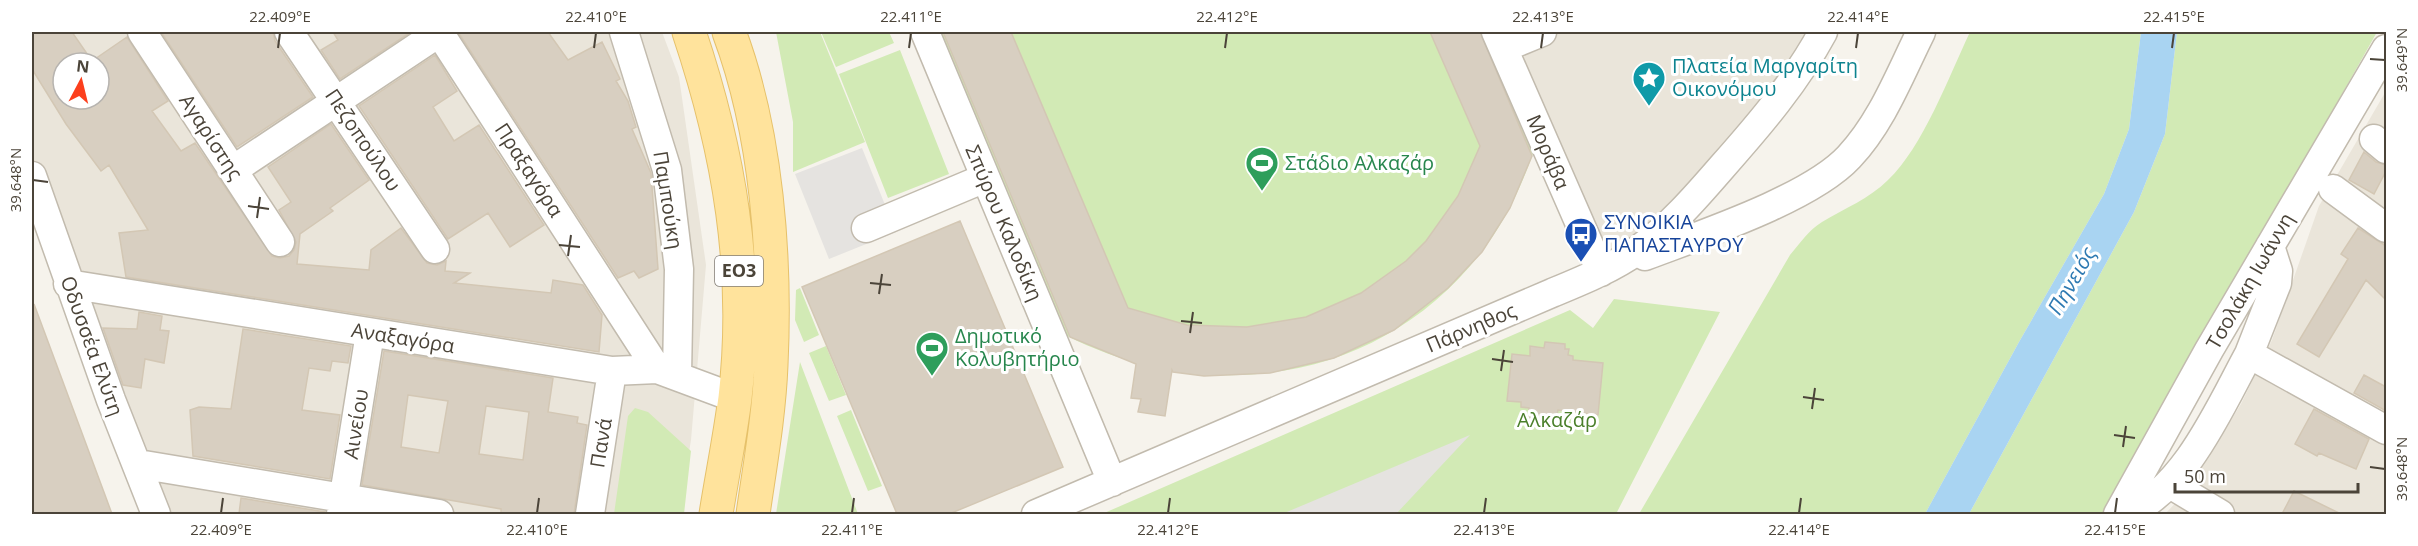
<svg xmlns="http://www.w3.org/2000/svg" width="2418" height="546" font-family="'Open Sans',sans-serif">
  <rect width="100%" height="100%" fill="#f6f3ec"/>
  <!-- residential -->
  <path fill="#eae5da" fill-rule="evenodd" d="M 32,32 L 662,32 L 679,77 L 706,265 L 691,440 L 679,514 L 162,514 L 32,184 ZM 63,63 L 99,63 L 99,99 L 63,99 Z
    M 1493,32 L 1832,32 L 1682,227 L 1592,264 Z
    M 2386,91 L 2386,514 L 2165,514 L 2187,491 L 2241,404 L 2272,340 L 2319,206 Z"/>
  <!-- green -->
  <path fill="#d2eab5" d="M 776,32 L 820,32 L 865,142 L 793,172 L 793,122 Z
    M 821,32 L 889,32 L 894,43 L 836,67 Z
    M 939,32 L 1492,32 L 1536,145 C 1525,177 1512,208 1493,236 C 1396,379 1217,411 1067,336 Z
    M 1970,32 L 2141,32 L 2129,129 L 2104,194 L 2019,342 L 1925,514 L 1639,514 L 1790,255 C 1800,243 1809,230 1822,222 C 1845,208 1869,199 1888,180 C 1923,147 1949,76 1970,32 Z
    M 2177,32 L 2377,32 L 2106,514 L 1969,514 L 2134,212 L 2165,134 Z
    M 900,50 L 949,174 L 888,198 L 839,74 Z
    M 800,288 L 819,335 L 804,342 L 795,320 L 796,290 Z
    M 1614,299 L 1720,312 L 1616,514 L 1102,514 L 1570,310 L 1593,328 Z
    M 826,346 L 846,395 L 829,401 L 809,353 Z
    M 800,362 L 858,514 L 776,514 Z
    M 635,408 L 648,412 L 691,451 L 684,514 L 614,514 L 628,416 Z
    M 851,410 L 882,486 L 868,491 L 837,416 Z"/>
  <!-- parking -->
  <path fill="#e5e3e0" d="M 862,148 L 896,232 L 829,259 L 795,174 Z
    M 1470,435 L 1396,514 L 1282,514 Z"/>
  <!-- water -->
  <path fill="#a9d4f2" d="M 2141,32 L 2177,32 L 2165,134 L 2134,212 L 1969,514 L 1925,514 L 2019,342 L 2104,194 L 2129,129 Z"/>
  <!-- building -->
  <path fill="#d8cfc1" stroke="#d3c7b4" stroke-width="1.5" fill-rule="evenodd" d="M 32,32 L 72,32 L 92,61 L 127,37 L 168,101 L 152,111 L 181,151 L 195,143 L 272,256 L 280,258 L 289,256 L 294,250 L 296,242 L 279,210 L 291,202 L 268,167 L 331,124 L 369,180 L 330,208 L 333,211 L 300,234 L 297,264 L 369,270 L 371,250 L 401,228 L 427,263 L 437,265 L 446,261 L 445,271 L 470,273 L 454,283 L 551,293 L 553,280 L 583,285 L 602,315 L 599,352 L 126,277 L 119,233 L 148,230 L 109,165 L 101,171 L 66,124 L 32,69 ZM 63,63 L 99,63 L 99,99 L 63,99 Z
    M 161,32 L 273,32 L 275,41 L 313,97 L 237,147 Z
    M 333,32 L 411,32 L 340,79 L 321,50 L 338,40 Z
    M 458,32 L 548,32 L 568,60 L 602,42 L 620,79 L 616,81 L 628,101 L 636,127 L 632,129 L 651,173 L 658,269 L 639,278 L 634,271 L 618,278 Z
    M 943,32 L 1011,32 L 1128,308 L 1187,325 L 1247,327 L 1306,317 L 1361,293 L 1406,261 L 1426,241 L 1458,196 L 1480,146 L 1430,32 L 1480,32 L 1532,156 L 1510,208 L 1482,252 L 1448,288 L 1394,330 L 1334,358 L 1270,373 L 1204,376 L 1173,372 L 1172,370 L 1165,416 L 1138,412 L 1141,399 L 1131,398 L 1136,364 L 1070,337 Z
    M 435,55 L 457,91 L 433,107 L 454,141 L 479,125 L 544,225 L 510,247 L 488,213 L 448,239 L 359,106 Z
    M 2364,152 L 2376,162 L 2386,165 L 2386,171 L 2374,194 L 2349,180 Z
    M 960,221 L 1063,467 L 949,514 L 897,514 L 802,287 Z
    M 2358,228 L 2386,246 L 2386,300 L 2366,280 L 2319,357 L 2297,344 L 2348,259 L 2341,254 Z
    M 34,304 L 105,495 L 112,514 L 32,514 Z
    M 139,312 L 162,316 L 160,330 L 169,331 L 164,363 L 145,359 L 141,388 L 123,385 L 103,328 L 137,329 Z
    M 243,329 L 351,346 L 348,363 L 332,361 L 330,371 L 309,368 L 302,410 L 340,415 L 330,479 L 193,456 L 190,410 L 199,407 L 231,409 Z
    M 1545,342 L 1565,344 L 1565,349 L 1569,349 L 1568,355 L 1573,356 L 1573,360 L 1603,363 L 1598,415 L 1558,410 L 1556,419 L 1529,417 L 1529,408 L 1521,407 L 1521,402 L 1507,401 L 1512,354 L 1530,356 L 1530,346 L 1544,348 Z
    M 384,351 L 553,378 L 548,412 L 578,417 L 577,423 L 587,425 L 574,514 L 501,514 L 501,509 L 362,485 ZM 408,395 L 448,401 L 439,453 L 401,447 ZM 486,406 L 529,412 L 523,460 L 479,454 Z
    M 2364,375 L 2386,387 L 2386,411 L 2354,393 Z
    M 2314,409 L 2369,439 L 2356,469 L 2319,453 L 2317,456 L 2295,444 Z
    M 2294,491 L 2341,514 L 2282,514 Z
    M 241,498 L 325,512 L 325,514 L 239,514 Z"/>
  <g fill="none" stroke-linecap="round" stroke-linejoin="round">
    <!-- minor casing -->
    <g stroke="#c2bbae" stroke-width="31">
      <path id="minor" d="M 142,32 L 280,242
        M 289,32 L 435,249
        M 439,32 L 657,369
        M 624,32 L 667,170 L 679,269 L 677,375
        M 925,32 L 1112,482
        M 1496,32 L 1601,272
        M 1503,48 L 1542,32
        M 2374,139 L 2386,149
        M 233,170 L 440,32
        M 32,176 L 111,400 L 156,514
        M 2333,189 L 2386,228
        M 866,228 L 985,178
        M 2270,246 L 2278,271 L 2277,283 L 2249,354 L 2386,430
        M 1645,256 C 1700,235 1810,199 1849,157 C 1882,122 1900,74 1921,32
        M 68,284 L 612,371 L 657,369 L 735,398
        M 138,464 L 439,514
        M 2170,484 L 2220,514
        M 341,514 L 370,333
        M 590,514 L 612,371
        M 1036,514 L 1552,293 C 1581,281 1611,269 1638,250 C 1670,227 1696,197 1722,167 C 1760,124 1796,82 1823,32
        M 2118,514 L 2209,350 L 2386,49
        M 2126,514 C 2185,490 2220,407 2249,354"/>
    </g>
    <!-- major casing -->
    <g stroke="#e6c16a" stroke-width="35">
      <path id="major" d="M 689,32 C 729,151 750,272 735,398 C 730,437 722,476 716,514
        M 729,32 C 767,133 776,258 771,365 C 769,415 760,465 753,514"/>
    </g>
    <!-- minor -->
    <use href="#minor" stroke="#fff" stroke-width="28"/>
    <!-- major -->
    <use href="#major" stroke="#ffe39c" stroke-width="33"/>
  </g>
  <!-- ticks -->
  <path fill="none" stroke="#4b4439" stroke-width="2" d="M 278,48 L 280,33M 594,48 L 596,33M 909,48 L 911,33M 1225,48 L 1227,33M 1541,48 L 1543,33M 1856,48 L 1858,33M 2172,48 L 2174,33M 2370,59 L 2385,60M 33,180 L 48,182M 248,206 L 269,209M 257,218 L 260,197M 559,245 L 580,247M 568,256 L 571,235M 870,283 L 891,285M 879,294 L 882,274M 1181,321 L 1202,323M 1190,333 L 1193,312M 1492,359 L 1513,362M 1501,371 L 1504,350M 1803,397 L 1824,400M 1812,409 L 1815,388M 2114,435 L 2135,438M 2123,447 L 2126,426M 2370,467 L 2385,469M 221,513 L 223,498M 537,513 L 539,498M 852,513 L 854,498M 1168,513 L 1170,498M 1484,513 L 1486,498M 1799,513 L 1801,498M 2115,513 L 2117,498"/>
  <!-- icons -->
  <defs>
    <g id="sight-pin" transform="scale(1.725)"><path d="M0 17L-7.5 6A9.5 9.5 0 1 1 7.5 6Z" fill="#0f9aa8" stroke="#fff"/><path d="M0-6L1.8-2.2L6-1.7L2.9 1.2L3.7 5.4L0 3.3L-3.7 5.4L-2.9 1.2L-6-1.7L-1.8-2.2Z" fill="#fff"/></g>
    <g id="stadium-pin" transform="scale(1.725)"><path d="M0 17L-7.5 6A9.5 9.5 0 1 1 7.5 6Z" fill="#2e9e5b" stroke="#fff"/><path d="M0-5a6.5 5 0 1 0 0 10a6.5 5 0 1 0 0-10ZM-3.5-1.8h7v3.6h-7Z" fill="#fff"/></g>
    <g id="bus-pin" transform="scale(1.725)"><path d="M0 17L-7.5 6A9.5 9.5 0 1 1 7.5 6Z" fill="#1a4fb4" stroke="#fff"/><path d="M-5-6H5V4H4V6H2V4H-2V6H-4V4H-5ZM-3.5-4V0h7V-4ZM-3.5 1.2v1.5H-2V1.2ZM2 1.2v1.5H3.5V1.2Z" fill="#fff"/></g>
  </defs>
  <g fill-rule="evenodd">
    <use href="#sight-pin" x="1649" y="78"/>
    <use href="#stadium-pin" x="1262" y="163"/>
    <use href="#bus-pin" x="1581" y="234"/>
    <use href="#stadium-pin" x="932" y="348"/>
  </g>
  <g text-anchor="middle" stroke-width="6" stroke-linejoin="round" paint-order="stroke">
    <!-- shield labels -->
    <rect fill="#fff" stroke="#817c74" stroke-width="1.5" x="715" y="256" width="48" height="30" rx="4.5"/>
    <g font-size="18" font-weight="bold" fill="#4b4439">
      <text x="739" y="277">ΕΟ3</text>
    </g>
    <!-- culture labels -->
    <g font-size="20" fill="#0d838f" stroke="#fff" text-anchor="start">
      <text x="1672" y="73">Πλατεία Μαργαρίτη<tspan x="1672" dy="23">Οικονόμου</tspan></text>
    </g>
    <!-- street labels -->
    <g font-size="20" fill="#4b4439" stroke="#fff">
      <text transform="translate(211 137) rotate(57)" y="7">Αγαρίστης</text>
      <text transform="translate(363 140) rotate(56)" y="7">Πεζοπούλου</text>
      <text transform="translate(1548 152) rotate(67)" y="7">Μοράβα</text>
      <text transform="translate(529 170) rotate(57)" y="7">Πραξαγόρα</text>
      <text transform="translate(668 200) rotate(81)" y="7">Παμπούκη</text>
      <text transform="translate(1004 223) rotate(67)" y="7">Σπύρου Καλοδίκη</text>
      <text transform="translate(2250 281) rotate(-60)" y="7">Τσολάκη Ιωάννη</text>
      <text transform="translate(1471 328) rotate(-23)" y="7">Πάρνηθος</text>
      <text transform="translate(403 338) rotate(9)" y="7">Αναξαγόρα</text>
      <text transform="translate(92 346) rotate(70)" y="7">Οδυσσέα Ελύτη</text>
      <text transform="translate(356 424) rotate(-81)" y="7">Αινείου</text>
      <text transform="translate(601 443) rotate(-81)" y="7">Πανά</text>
    </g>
    <!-- leisure labels -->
    <g font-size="20" fill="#27864d" stroke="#fff" text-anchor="start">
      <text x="1285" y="170">Στάδιο Αλκαζάρ</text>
      <text x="955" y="343">Δημοτικό<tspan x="955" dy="23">Κολυβητήριο</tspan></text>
    </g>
    <!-- transit labels -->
    <g font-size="20" fill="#164399" stroke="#fff" text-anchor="start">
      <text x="1604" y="229">ΣΥΝΟΙΚΙΑ<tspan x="1604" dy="23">ΠΑΠΑΣΤΑΥΡΟΥ</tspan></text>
    </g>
    <!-- park labels -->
    <g font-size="20" fill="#4a7f2a" stroke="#fff">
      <text x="1557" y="427">Αλκαζάρ</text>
    </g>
    <!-- water labels -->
    <g font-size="21" font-style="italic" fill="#2e7ab2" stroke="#fff">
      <text transform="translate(2072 281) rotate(-60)" y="7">Πηνειός</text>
    </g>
  </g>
  <!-- border -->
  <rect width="2418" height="546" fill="none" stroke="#ffffff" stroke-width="66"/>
  <!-- north arrow -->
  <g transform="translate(81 81) rotate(7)"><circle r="28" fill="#ffffff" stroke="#b7b4b0" stroke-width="1.5"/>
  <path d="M0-4.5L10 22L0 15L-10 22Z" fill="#fc3f1d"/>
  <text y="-9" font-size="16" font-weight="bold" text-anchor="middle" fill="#4b4439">N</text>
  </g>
  <!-- scale -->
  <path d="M2175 483v9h183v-9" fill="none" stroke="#4b4439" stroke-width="3"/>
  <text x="2184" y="483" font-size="18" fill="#4b4439" stroke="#ffffff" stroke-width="4.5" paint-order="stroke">50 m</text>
  <rect x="33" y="33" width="2352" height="480" fill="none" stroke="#4b4439" stroke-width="2"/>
  <g font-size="15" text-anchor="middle" fill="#4b4439">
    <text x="280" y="22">22.409°E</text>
    <text x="596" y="22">22.410°E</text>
    <text x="911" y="22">22.411°E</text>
    <text x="1227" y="22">22.412°E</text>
    <text x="1543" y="22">22.413°E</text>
    <text x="1858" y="22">22.414°E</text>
    <text x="2174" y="22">22.415°E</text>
    <text transform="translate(2402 60) rotate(-90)" y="5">39.649°N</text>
    <text transform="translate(16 180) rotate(-90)" y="5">39.648°N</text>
    <text transform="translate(2402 469) rotate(-90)" y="5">39.648°N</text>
    <text x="221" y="535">22.409°E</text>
    <text x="537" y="535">22.410°E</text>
    <text x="852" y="535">22.411°E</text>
    <text x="1168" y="535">22.412°E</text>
    <text x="1484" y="535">22.413°E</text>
    <text x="1799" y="535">22.414°E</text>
    <text x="2115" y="535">22.415°E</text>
  </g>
</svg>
